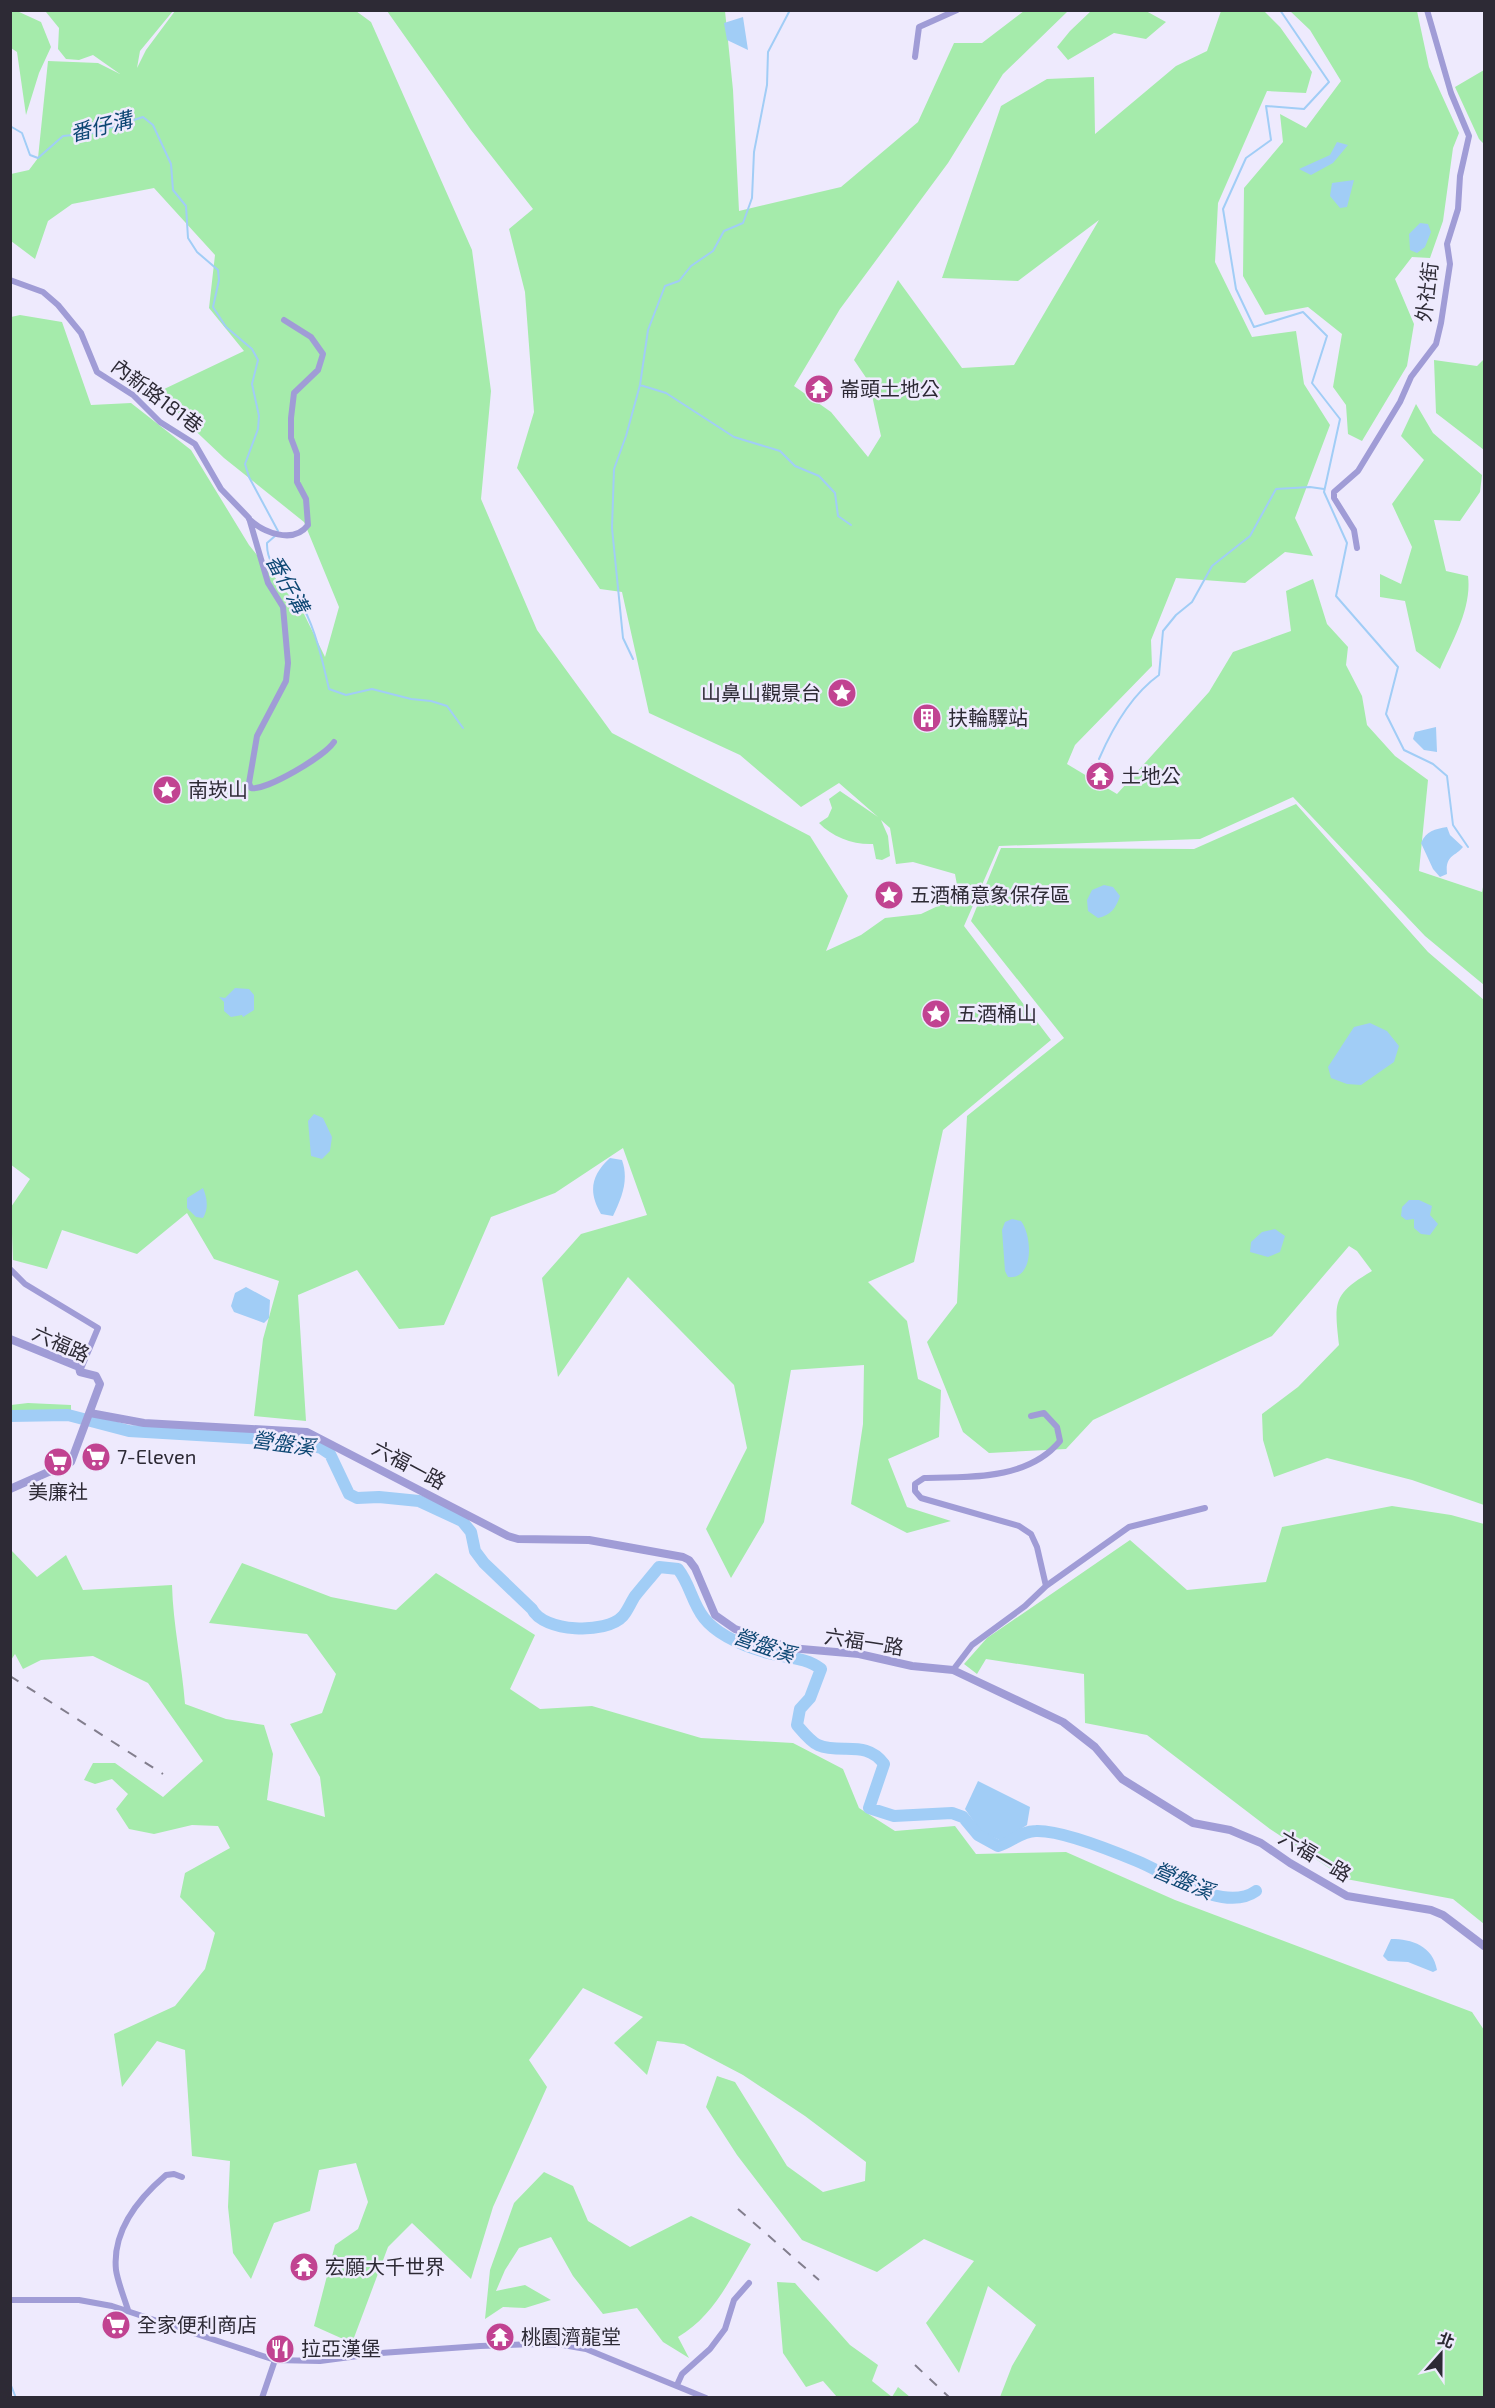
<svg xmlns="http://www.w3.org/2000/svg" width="1495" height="2408" font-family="'Exo 2','Noto Sans TC',sans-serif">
  <rect width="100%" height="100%" fill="#eeeafd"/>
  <!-- green -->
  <path fill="#a5ebab" d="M 10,11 L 17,11 L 41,22 L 51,47 L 39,73 L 26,115 L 17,52 L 11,48 Z
    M 40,11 L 173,11 L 140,51 L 137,68 L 146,50 L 175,11 L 356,11 L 371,22 L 472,250 L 491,391 L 481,499 L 537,630 L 612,733 L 810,836 L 848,896 L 826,951 L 861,935 L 885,918 L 921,914 L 959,896 L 955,874 L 913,862 L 896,864 L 890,828 L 881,820 L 888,836 L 890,856 L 882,860 L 876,859 L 873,844 C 854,845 832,837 819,823 L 828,817 L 832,808 L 829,799 L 840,791 L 878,817 L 839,783 L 801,807 L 740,755 L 649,713 L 622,592 L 600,589 L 517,468 L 534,412 L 525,292 L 509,229 L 533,209 L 471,130 L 387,11 L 725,11 L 733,90 L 739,211 L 841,187 L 918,122 L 954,43 L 982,43 L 1024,11 L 1068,11 L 1003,74 L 948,163 L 840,309 L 794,386 L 831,412 L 868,457 L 881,436 L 869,382 L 854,360 L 898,280 L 962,368 L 1014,365 L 1099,220 L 1018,281 L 942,278 L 1001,106 L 1047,79 L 1094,77 L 1095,134 L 1176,66 L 1207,51 L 1221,11 L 1264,11 L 1280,27 L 1312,72 L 1306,93 L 1267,91 L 1218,203 L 1215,262 L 1252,337 L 1296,331 L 1304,384 L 1330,425 L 1295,518 L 1313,556 L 1285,552 L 1245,583 L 1176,578 L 1151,640 L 1152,666 L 1075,745 L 1067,764 L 1117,794 L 1209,692 L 1233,652 L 1291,631 L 1286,591 L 1313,579 L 1327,624 L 1348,647 L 1346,665 L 1362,696 L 1367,725 L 1395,756 L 1428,780 L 1419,871 L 1482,892 L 1484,882 L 1484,985 L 1425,936 L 1293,797 L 1200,839 L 999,846 L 964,926 L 1051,1040 L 943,1130 L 914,1262 L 868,1282 L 907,1321 L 918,1379 L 941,1390 L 939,1437 L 888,1459 L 907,1507 L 951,1521 L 907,1533 L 851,1504 L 863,1424 L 864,1365 L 791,1370 L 764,1522 L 731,1578 L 706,1529 L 747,1448 L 734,1385 L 628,1277 L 558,1377 L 542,1278 L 581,1234 L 647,1215 L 623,1148 L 555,1193 L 491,1217 L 444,1325 L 399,1329 L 357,1270 L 298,1295 L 306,1421 L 254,1416 L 263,1339 L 279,1281 L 214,1259 L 187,1213 L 137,1254 L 62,1230 L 47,1269 L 13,1260 L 11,1207 L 30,1179 L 10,1164 L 11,317 L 20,315 L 62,322 L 91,405 L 131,403 L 191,450 L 249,545 L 304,614 L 325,657 L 339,607 L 304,522 L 224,458 L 183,419 L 160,391 L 244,351 L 209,308 L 215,255 L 154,188 L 72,204 L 48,221 L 35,259 L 11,241 L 11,174 L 29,170 L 38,158 L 48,61 L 98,63 L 120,74 L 93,55 L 79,60 L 66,59 L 58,49 L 59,28 L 46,12 Z
    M 1091,11 L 1146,11 L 1166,22 L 1146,39 L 1114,33 L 1068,60 L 1057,47 L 1070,31 Z
    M 1290,11 L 1417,11 L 1429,67 L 1459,133 L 1453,148 L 1443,221 L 1430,258 L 1412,257 L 1395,279 L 1414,324 L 1407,366 L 1362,441 L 1348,434 L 1346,405 L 1333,387 L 1342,334 L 1308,307 L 1265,315 L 1243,276 L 1244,188 L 1283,142 L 1280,114 L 1306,128 L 1341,81 L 1310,30 Z
    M 1484,70 L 1484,144 L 1479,139 L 1455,87 Z
    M 1484,359 L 1484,450 L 1436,413 L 1434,360 L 1477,366 Z
    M 1416,404 L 1433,433 L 1482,475 L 1480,492 L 1460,521 L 1434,520 L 1446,571 L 1468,576 C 1472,608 1453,640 1440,669 L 1416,651 L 1405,601 L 1380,597 L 1380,574 L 1401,584 L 1412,547 L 1392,504 L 1424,460 L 1401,436 Z
    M 1296,804 L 1428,952 L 1484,1000 L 1484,1505 L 1412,1480 L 1327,1458 L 1274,1477 L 1263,1440 L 1262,1414 L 1298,1387 L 1339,1345 C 1334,1301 1333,1294 1372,1271 L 1357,1251 L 1349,1246 L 1272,1336 L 1093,1420 L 1066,1449 L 989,1453 L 963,1432 L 927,1342 L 957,1303 L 967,1116 L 1064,1038 L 971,921 L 1001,848 L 1194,849 Z
    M 28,1403 L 71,1405 L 71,1415 L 11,1416 L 11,1405 Z
    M 1392,1506 L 1451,1515 L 1484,1524 L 1484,1924 L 1453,1899 L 1346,1879 L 1270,1829 L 1147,1735 L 1085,1723 L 1084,1674 L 986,1659 L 977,1674 L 964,1664 L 987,1638 L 1130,1540 L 1187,1590 L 1266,1582 L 1282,1527 Z
    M 11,1550 L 37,1577 L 66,1555 L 83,1590 L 172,1585 C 173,1625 182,1664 185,1704 L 226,1719 L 264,1725 L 273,1754 L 267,1800 L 325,1817 L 320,1777 L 290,1724 L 322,1713 L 336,1674 L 307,1634 L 209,1623 L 242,1563 L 331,1597 L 396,1610 L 436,1573 L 535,1635 L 510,1689 L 540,1709 L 592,1706 L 701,1738 L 793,1743 L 843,1769 L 859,1808 L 895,1831 L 955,1826 L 976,1854 L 1066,1852 L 1175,1900 L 1472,2012 L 1484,2030 L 1484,2397 L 1000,2397 L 1012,2366 L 1036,2325 L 988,2286 L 959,2373 L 926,2323 L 974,2261 L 924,2239 L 877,2272 L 802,2240 L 737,2155 L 706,2107 L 717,2076 L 735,2082 L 787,2166 L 823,2192 L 865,2181 L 866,2162 L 805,2116 L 743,2075 L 684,2044 L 657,2041 L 647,2075 L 614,2043 L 643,2017 L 583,1988 L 529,2060 L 547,2087 L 493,2207 L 471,2279 L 412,2223 L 388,2247 L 352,2343 L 314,2326 L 335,2245 L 358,2229 L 368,2202 L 356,2163 L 319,2170 L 310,2211 L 274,2223 L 251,2279 L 233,2253 L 228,2207 L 230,2161 L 192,2156 L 185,2050 L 157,2041 L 122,2087 L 114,2034 L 175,2006 L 205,1969 L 215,1933 L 180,1897 L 185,1873 L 230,1848 L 218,1826 L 192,1825 L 154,1834 L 129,1829 L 116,1809 L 128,1794 L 112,1779 L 95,1784 L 84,1780 L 93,1763 L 115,1763 L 163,1797 L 203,1761 L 148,1683 L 93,1656 L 41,1660 L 23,1669 L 15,1654 L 11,1660 Z
    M 544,2172 L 573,2186 L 588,2221 L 630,2247 L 691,2216 L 751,2244 C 730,2279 714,2316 678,2337 L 689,2358 L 663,2342 L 637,2308 L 603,2314 L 573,2276 L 551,2237 L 519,2248 L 505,2270 L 496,2291 L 525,2285 L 551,2300 L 525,2308 L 503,2307 L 485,2319 L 490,2270 L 514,2203 Z
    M 777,2282 L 795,2283 L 850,2345 L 878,2365 L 872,2381 L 892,2397 L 898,2387 L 910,2397 L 837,2397 L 823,2381 L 806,2387 L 783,2353 Z"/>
  <!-- water -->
  <path fill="#a1cdf6" d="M 743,17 L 748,50 L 727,40 L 724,23 Z
    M 1337,142 L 1348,145 L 1333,163 L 1311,175 L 1299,169 L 1330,155 Z
    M 1354,180 L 1347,207 L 1340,208 L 1330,196 L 1332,183 Z
    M 1420,223 L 1428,224 L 1431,232 L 1425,247 L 1417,253 L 1410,250 L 1409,234 Z
    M 1436,727 L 1437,752 L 1424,750 L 1413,739 L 1415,732 Z
    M 1447,827 L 1450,835 L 1463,847 C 1455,857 1445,855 1447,874 L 1440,877 L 1433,869 L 1421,843 C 1426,831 1435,829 1447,827 Z
    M 1104,885 L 1113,887 L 1120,896 C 1116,908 1111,915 1098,918 L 1088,911 L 1087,900 L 1092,890 Z
    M 235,988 L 249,989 L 254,995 L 254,1010 L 243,1017 L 242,1015 L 231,1017 L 224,1011 L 224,1002 L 219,997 L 225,998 Z
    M 1370,1023 L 1387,1031 L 1399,1046 L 1394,1062 L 1361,1085 L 1347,1084 L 1331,1078 L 1328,1067 L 1354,1027 Z
    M 314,1114 L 323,1118 L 332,1137 L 330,1151 L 322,1159 L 311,1156 L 308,1121 Z
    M 610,1158 L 622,1160 C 629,1180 622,1197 613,1216 L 601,1214 C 588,1192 591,1175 610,1158 Z
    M 203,1188 C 207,1198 209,1208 203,1218 L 196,1217 L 187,1208 L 187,1198 Z
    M 1409,1200 L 1419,1200 L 1432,1206 L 1430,1215 L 1438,1224 L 1430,1235 L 1421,1234 L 1414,1228 L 1414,1219 L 1406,1220 L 1401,1216 L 1402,1207 Z
    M 1012,1219 L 1021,1221 C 1032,1235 1035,1280 1008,1277 L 1005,1271 L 1002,1230 L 1005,1222 Z
    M 1275,1229 L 1285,1236 L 1280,1252 L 1268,1257 L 1250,1252 L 1251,1242 L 1262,1232 Z
    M 246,1287 L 270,1300 L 269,1318 L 264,1323 L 234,1312 L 231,1306 L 235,1293 Z
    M 978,1781 L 1030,1807 L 1027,1825 L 1002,1841 L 981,1832 L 965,1809 Z
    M 1391,1939 C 1412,1939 1433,1946 1437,1970 L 1433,1972 L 1408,1962 L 1388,1961 L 1383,1956 Z"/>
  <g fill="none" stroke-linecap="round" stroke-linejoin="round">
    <!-- stream -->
    <path stroke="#a1cdf6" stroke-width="2" d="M 1280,10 L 1329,82 L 1304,109 L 1266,106 L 1271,140 L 1246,158 L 1223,209 L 1236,289 L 1254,327 L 1303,312 L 1327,336 L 1312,383 L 1340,419 L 1324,492 L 1347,543 L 1336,596 L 1398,667 L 1386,714 L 1404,750 L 1433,764 L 1447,776 L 1453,825 L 1468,847
      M 10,126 L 22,133 L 30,155 L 38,158 L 63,136 L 94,133 L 143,117 L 153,125 L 171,164 L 173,190 L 186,206 L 188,238 L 197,252 L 218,270 L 219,280 L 213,307 L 226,327 L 252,349 L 258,360 L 252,384 L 259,416 L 258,429 L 245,464 L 249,477 L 278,531
      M 640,385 L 666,393 L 734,437 L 780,451 L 795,466 L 819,476 L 835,493 L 838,516 L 851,525
      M 275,536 L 267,543 C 266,570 292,585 303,607 C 316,631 323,663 329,689 L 346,695 L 372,689 L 411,699 L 431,701 L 447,706 L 463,728
      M 633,659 L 623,638 L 612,528 L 614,469 L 626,436 L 640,385 L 648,330 L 665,286 L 679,281 L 691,266 L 713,251 L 724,231 L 743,223 L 752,198 L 754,152 L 767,85 L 768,52 L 790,10
      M 1099,759 C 1112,729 1131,695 1159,675 L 1163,631 L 1176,615 L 1192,602 L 1212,566 L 1250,536 L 1276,489 L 1310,487 L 1324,489
      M 10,2383 L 16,2398"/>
    <!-- river -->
    <path stroke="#a1cdf6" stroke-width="12" d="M 10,1416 L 68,1415 L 129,1431 L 297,1441 L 321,1448 L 330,1454 L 349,1494 L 357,1498 L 379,1497 L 419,1501 L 462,1521 L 471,1532 L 475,1551 L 484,1563 L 532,1609 C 543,1632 606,1635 623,1616 C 628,1610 631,1602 635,1596 C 643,1586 651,1577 659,1567 L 678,1569 C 690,1584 692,1603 704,1618 C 718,1636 747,1647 768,1653 C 786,1658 806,1657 821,1669 L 810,1698 L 800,1709 L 797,1725 C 803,1732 810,1741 818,1745 C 841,1755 866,1739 884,1764 L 869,1808 L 894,1816 L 952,1813 L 963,1817 L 978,1835 L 998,1846 C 1012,1842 1021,1831 1036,1831 C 1060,1830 1113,1851 1137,1861 C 1167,1873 1224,1914 1256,1891"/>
    <!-- minor -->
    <path stroke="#a09cd6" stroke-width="6" d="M 915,57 L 919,27 L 957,10
      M 10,280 L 43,292 L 58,305 L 81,333 L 97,372 L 133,395 L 160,422 L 195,444 L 221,489 L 249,518 L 268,583 L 283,607 L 288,663 L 286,681 L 257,736 L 249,783 L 251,788 C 266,791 325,756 334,742
      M 249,519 C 263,532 293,545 308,525 L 306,499 L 297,482 L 297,454 L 291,438 L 291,418 L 294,393 L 318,370 L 323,354 L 311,337 L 284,320
      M 1357,548 L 1354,530 L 1334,498 L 1334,492 L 1358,471 L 1400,402 L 1411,377 L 1436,344 L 1441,323 L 1450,264 L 1447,244 L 1458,209 L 1460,176 L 1469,136 L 1451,93 L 1427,10
      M 10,1269 L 25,1284 L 98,1328 L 80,1371
      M 1046,1586 L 1129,1527 L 1205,1508
      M 953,1670 L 972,1645 L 1025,1606 L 1046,1586 L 1037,1547 L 1031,1534 L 1019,1526 L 921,1498 L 915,1491 L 915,1484 L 924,1478 C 970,1477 1028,1480 1060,1441 L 1057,1427 L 1044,1413 L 1031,1416
      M 10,2300 L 79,2300 L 112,2306 L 275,2360 L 320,2361 L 381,2353 L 480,2346 L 534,2344 L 563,2345 L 586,2349 L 706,2398
      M 128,2310 C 124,2297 118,2283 116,2270 C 112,2231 139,2198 166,2175 L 174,2174 L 182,2177
      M 677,2385 L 682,2374 L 710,2349 L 725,2329 L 734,2300 L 749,2283
      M 262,2398 L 275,2360"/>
    <!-- tertiary -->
    <path stroke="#a09cd6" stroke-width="8" d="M 10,1339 L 79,1367 L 80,1372 L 96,1376 L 100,1384 L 71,1462 L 10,1489
      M 90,1413 L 144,1423 L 307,1432 L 508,1536 L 518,1539 L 589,1540 L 683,1557 L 689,1560 L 695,1568 L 715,1615 L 735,1629 L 790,1648 L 859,1654 L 912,1666 L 953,1670 L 1063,1722 L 1095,1747 L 1122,1779 L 1193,1823 L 1230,1830 L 1261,1843 L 1290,1863 L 1347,1896 L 1431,1910 L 1443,1915 L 1484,1946"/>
    <!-- rail -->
    <path stroke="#827e8d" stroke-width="2" stroke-dasharray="10 10" stroke-linecap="butt" d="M 10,1676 L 163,1774
      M 738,2209 L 819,2280
      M 915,2365 L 950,2398"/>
  </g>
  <!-- icons -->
  <defs>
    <g id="temple-disc" transform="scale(1.5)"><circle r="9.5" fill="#c14391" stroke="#eeeafd"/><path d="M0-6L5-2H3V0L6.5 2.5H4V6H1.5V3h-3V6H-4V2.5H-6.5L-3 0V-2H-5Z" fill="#fff"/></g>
    <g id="sight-disc" transform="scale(1.5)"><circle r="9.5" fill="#c14391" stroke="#eeeafd"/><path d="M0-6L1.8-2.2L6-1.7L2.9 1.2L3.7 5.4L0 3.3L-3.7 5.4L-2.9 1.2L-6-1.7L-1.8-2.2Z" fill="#fff"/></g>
    <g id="building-disc" transform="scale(1.5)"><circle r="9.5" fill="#c14391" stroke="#eeeafd"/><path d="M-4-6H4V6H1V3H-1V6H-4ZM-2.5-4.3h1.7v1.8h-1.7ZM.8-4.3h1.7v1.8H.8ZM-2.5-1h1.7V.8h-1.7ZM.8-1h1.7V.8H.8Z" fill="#fff"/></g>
    <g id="supermarket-disc" transform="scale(1.5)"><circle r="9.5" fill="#c14391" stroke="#eeeafd"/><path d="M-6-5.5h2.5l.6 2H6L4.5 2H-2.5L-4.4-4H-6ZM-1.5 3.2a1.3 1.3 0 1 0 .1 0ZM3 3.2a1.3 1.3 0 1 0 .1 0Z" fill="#fff"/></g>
    <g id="restaurant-disc" transform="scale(1.5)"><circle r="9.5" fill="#c14391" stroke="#eeeafd"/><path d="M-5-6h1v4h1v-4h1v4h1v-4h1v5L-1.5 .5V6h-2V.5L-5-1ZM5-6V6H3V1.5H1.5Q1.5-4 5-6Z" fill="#fff"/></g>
  </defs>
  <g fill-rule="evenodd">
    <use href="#temple-disc" x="819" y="389"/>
    <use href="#sight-disc" x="842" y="693"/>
    <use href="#building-disc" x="927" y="718"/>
    <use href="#temple-disc" x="1100" y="776"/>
    <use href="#sight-disc" x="167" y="790"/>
    <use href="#sight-disc" x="889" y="895"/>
    <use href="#sight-disc" x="936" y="1014"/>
    <use href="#supermarket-disc" x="96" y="1457"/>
    <use href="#supermarket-disc" x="58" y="1462"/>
    <use href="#temple-disc" x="304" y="2267"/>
    <use href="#supermarket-disc" x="116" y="2325"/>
    <use href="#temple-disc" x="500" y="2337"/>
    <use href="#restaurant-disc" x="280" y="2349"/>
  </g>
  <g text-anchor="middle" stroke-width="5" stroke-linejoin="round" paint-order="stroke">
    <!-- street labels -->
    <g font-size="20" fill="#2d2a35" stroke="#eeeafd">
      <text transform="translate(1427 292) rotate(-83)" y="7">外社街</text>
      <text transform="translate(157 396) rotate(37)" y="7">內新路181巷</text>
      <text transform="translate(61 1344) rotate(24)" y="7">六福路</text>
      <text transform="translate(409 1465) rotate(28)" y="7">六福一路</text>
      <text transform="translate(864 1642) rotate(9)" y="7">六福一路</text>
      <text transform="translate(1315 1856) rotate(31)" y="7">六福一路</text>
    </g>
    <!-- poi labels -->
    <g font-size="20" fill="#2d2a35" stroke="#eeeafd" text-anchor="start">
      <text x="840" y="396">崙頭土地公</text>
      <text x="821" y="700" text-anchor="end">山鼻山觀景台</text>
      <text x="948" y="725">扶輪驛站</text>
      <text x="1121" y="783">土地公</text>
      <text x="188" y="797">南崁山</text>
      <text x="910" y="902">五酒桶意象保存區</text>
      <text x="957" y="1021">五酒桶山</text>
      <text x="117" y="1464">7-Eleven</text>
      <text x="58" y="1499" text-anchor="middle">美廉社</text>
      <text x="325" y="2274">宏願大千世界</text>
      <text x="137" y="2332">全家便利商店</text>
      <text x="521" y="2344">桃園濟龍堂</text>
      <text x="301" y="2356">拉亞漢堡</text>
    </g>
    <!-- water labels -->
    <g font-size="21" font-style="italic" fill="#0d4773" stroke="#eeeafd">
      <text transform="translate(101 127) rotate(-14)" y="7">番仔溝</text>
      <text transform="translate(287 584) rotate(61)" y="7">番仔溝</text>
      <text transform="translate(283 1444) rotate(8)" y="7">營盤溪</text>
      <text transform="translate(764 1646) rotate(19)" y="7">營盤溪</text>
      <text transform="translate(1183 1881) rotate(23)" y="7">營盤溪</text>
    </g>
  </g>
  <!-- border -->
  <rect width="1495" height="2408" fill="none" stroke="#2d2a35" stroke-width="24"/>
  <!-- north arrow -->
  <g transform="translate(1441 2354) rotate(21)" stroke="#eeeafd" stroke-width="4.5" paint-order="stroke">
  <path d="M0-4.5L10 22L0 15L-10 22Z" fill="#2d2a35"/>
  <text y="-9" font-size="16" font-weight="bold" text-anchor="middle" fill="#2d2a35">北</text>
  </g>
</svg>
